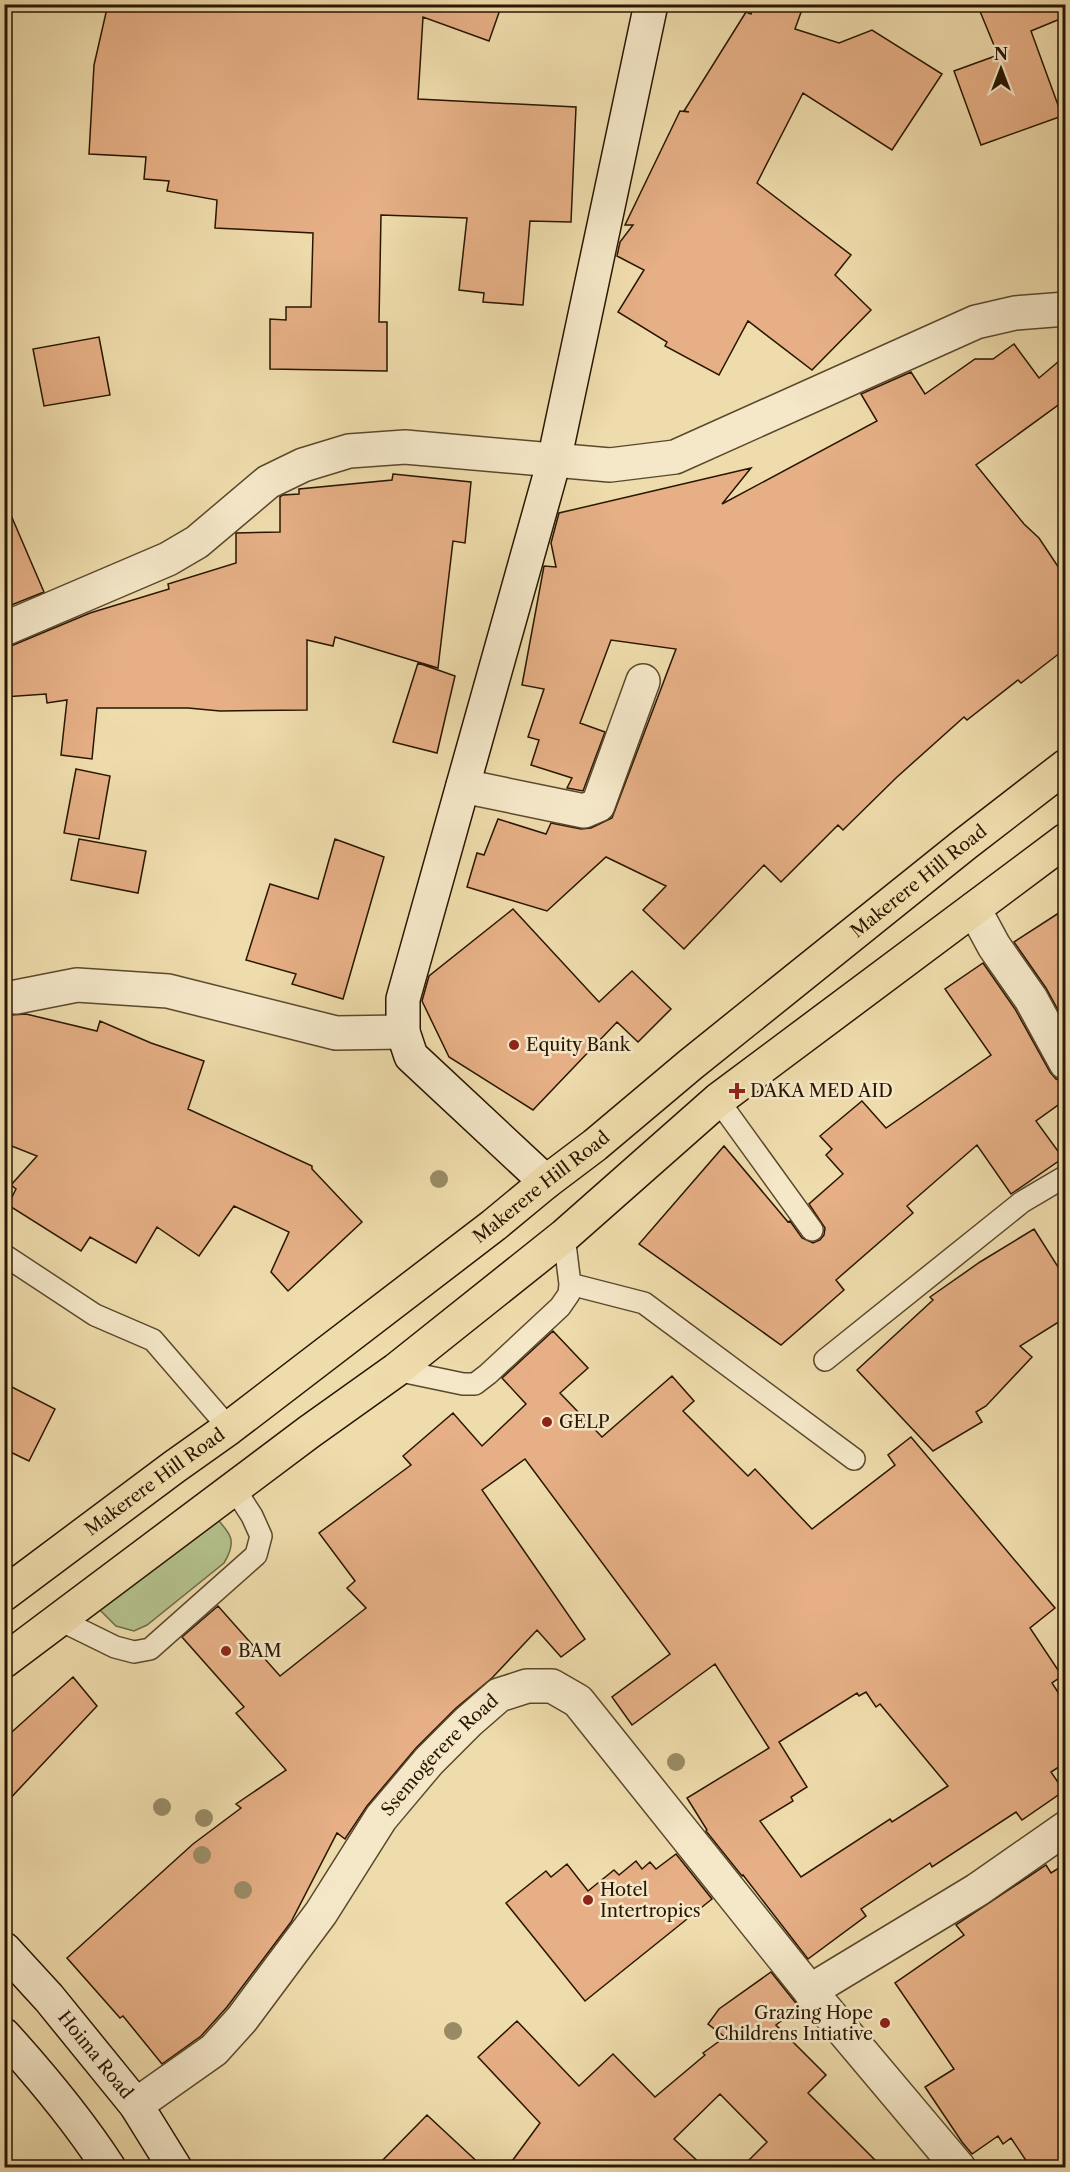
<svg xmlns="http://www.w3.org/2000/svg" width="1070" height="2172" font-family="'Libre Caslon Text',serif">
  <rect width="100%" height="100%" fill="#efdcac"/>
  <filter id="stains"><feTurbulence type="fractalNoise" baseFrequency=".00333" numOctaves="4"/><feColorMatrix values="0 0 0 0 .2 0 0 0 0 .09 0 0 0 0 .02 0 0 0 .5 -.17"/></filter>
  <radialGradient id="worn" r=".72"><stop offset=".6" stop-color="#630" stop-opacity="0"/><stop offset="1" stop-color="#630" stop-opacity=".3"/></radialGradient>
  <!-- green -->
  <path fill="#b4c28d" stroke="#6e6c47" stroke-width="1.5" d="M 210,1511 C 227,1531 240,1537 224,1563 L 147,1625 L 134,1631 L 116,1626 L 97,1607 Z"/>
  <!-- building -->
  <path fill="#e6af85" stroke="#291601" stroke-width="1.5" fill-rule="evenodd" d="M 108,4 L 502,4 L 489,41 L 423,17 L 418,99 L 576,107 L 571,222 L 530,221 L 523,305 L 483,302 L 484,293 L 459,290 L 467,218 L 381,215 L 379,322 L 387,322 L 387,371 L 270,369 L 270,319 L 286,320 L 286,307 L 311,307 L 313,233 L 215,228 L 217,200 L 167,191 L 169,181 L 144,179 L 146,157 L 89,154 L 94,65 Z
    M 754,4 L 804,4 L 795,29 L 839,43 L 872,30 L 942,74 L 892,150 L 803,93 L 757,183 L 851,255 L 835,275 L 871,310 L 812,370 L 748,321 L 719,375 L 665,346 L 667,342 L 618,312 L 644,270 L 617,256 L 620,242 L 633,225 L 625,225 L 680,111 L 689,112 L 684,111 L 746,12 L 751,14 Z
    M 977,4 L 1065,4 L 1065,17 L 1031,31 L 1062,116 L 981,145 L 954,71 L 998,55 Z
    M 99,337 L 110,395 L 44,406 L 33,349 Z
    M 1014,344 L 1039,378 L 1065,356 L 1065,400 L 976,465 L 1024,524 L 1039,538 L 1065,577 L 1065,649 L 1021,683 L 1018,680 L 967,720 L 964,717 L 897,777 L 843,830 L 838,825 L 781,882 L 764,865 L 684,949 L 643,910 L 666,886 L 606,857 L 547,911 L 467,887 L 477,853 L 484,855 L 498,819 L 546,834 L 551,823 L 581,829 L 591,828 L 612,818 L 676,649 L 611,640 L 580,723 L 605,732 L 583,791 L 567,788 L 572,778 L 531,765 L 539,740 L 528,737 L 544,689 L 522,685 L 544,566 L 556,567 L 551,543 L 559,513 L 751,468 L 722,504 L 877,421 L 861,394 L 911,372 L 925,394 L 975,359 L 993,359 Z
    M 393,474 L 471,482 L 465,543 L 453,541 L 438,668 L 335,637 L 333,646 L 307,640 L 307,710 L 220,711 L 188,708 L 97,708 L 92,759 L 61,755 L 67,700 L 47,703 L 46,694 L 4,697 L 4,647 L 11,646 L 90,613 L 169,589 L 168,584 L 236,563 L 236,533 L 280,532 L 280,497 L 283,495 L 299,494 L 299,489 L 392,480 Z
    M 4,499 L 44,592 L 4,608 Z
    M 418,663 L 455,676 L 437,753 L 393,742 Z
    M 76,769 L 110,776 L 99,839 L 64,833 Z
    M 79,839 L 146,851 L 138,893 L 71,880 Z
    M 335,839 L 384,857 L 343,999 L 292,984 L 296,974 L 246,960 L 270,884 L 318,899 Z
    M 513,909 L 599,1002 L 632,971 L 671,1009 L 638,1042 L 617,1022 L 533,1110 L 449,1057 L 422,1001 L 429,976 Z
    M 1065,909 L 1065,1023 L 1046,988 L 1014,942 Z
    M 983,963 L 1015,1009 L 1050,1072 L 1056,1079 L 1065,1082 L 1065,1100 L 1036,1121 L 1063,1158 L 1011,1194 L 977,1145 L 907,1206 L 913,1213 L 836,1280 L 844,1290 L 781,1345 L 639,1244 L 724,1146 L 788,1222 L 790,1221 L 802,1238 L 813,1243 L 820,1240 L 824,1235 L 825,1228 L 809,1204 L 843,1174 L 826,1155 L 832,1149 L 820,1136 L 862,1101 L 886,1128 L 991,1055 L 945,989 Z
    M 4,1011 L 11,1015 L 26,1014 L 97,1031 L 100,1021 L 151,1043 L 204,1061 L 188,1109 L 312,1166 L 312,1169 L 362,1222 L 288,1291 L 271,1272 L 289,1232 L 234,1206 L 199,1256 L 157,1227 L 136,1263 L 90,1237 L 81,1251 L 8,1205 L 16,1189 L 11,1185 L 37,1156 L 4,1143 Z
    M 1034,1229 L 1065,1278 L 1065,1318 L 1020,1346 L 1032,1357 L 986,1406 L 976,1412 L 982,1422 L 933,1451 L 857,1370 L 933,1300 L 930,1297 L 980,1262 Z
    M 553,1331 L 588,1368 L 560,1393 L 602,1437 L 672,1376 L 694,1401 L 683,1411 L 748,1476 L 755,1469 L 812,1529 L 895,1465 L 888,1455 L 911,1437 L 1055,1608 L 1030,1628 L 1062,1676 L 1052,1683 L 1065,1703 L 1065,1763 L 1051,1772 L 1064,1791 L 1022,1820 L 1016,1812 L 932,1867 L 930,1863 L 861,1909 L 866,1916 L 808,1959 L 743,1875 L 742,1876 L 706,1831 L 707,1830 L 687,1798 L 769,1748 L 715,1664 L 632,1725 L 612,1697 L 670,1654 L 525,1459 L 482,1490 L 585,1639 L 561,1657 L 537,1630 L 492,1678 L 456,1708 L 416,1748 L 367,1806 L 345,1839 L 337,1833 L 291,1922 L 227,2007 L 201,2036 L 162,2064 L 123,2016 L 120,2018 L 67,1958 L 193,1844 L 241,1808 L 236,1804 L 286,1770 L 236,1713 L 244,1707 L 182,1637 L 218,1606 L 280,1676 L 366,1608 L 347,1588 L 355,1581 L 319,1533 L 411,1465 L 403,1456 L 453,1413 L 482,1446 L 526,1404 L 502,1378 ZM 866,1692 L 876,1707 L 880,1704 L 948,1786 L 892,1822 L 890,1819 L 801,1877 L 760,1821 L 793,1801 L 791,1797 L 807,1787 L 779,1742 L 857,1693 L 859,1696 Z
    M 4,1383 L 55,1409 L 29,1461 L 4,1449 Z
    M 73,1677 L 97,1706 L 4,1805 L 4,1739 Z
    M 676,1854 L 712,1899 L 585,2001 L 506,1903 L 546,1871 L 551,1877 L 567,1864 L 588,1891 L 614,1870 L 619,1875 L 636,1861 L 642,1869 L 650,1862 L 656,1869 Z
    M 1065,1864 L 1065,2168 L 1031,2168 L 1011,2138 L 1003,2144 L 998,2136 L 972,2154 L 962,2142 L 925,2087 L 954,2069 L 895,1983 L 964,1935 L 956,1925 L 1046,1865 L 1051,1873 Z
    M 771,1972 L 799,2007 L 776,2025 L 826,2075 L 808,2093 L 883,2168 L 741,2168 L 767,2142 L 720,2094 L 674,2139 L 705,2168 L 507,2168 L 540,2123 L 478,2057 L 517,2021 L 579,2086 L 613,2054 L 655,2097 L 705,2055 L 703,2053 L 725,2037 L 708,2024 L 719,2009 Z
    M 427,2115 L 484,2168 L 375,2168 Z"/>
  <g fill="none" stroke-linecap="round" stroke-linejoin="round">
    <!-- lane casing -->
    <g stroke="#5a482c" stroke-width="24">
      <path id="lane" d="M 718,1100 L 812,1230
        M 4,1255 L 95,1315 L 153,1340 L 229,1428
        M 570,1284 L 644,1303 L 854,1459
        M 825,1360 L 1022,1202 L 1066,1176
        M 396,1370 L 463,1384 L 475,1384 L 488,1374 L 560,1307 L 569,1294 L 570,1284 L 564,1236
        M 60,1620 L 115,1647 L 134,1652 L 150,1649 L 256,1555 L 261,1536 L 252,1516 L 234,1488"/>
    </g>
    <!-- street casing -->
    <g stroke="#5a482c" stroke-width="36">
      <g id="street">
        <path d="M 4,629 L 168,559 L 197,542 L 268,482 L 303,465 L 349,451 L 405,447 L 610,465 L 675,457 L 976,322 L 1015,313 L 1066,309"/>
        <path d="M 463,786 L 584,811 L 598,805 L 643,681"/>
        <path d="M 974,909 L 994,946 L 1031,999 L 1066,1063"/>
        <path d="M 16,997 L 77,985 L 168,991 L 336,1033 L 403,1032"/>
        <path d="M 810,1991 L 977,1890 L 1066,1828"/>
        <path id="s1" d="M 136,2105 L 214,2050 L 242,2019 L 321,1913 L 381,1818 L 429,1761 L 468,1722 L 499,1695 L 527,1686 L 552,1686 L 578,1701 L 810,1991 L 959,2168"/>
      </g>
    </g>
    <!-- secondary casing -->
    <g stroke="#291601" stroke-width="36">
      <g id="secondary">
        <path d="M 546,1182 L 411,1056 L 403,1032 L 403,999 L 554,461 L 651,4"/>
        <path id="s2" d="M 4,1949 L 49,1998 L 136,2105 L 175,2168"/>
        <path d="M 4,2035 C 42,2077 78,2120 109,2168"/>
      </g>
    </g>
    <!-- primary casing -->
    <g stroke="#291601" stroke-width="36">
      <g id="primary">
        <path id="s3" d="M 4,1594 L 174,1467 L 229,1428 L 494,1225 L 546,1182 L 595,1145 L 690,1065 L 965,844 L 1066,766"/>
        <path d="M 4,1661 L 309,1432 L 396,1370 L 564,1236 L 718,1100 L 1066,840"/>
      </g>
    </g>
    <!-- lane -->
    <use href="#lane" stroke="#f5e8c9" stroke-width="21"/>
    <!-- street -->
    <use href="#street" stroke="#f5e8c9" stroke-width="33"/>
    <!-- secondary -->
    <use href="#secondary" stroke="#f5e8c9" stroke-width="33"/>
    <!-- primary -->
    <use href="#primary" stroke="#efdcac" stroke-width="33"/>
  </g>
  <!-- trees -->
  <g fill="#998c65">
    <circle cx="439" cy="1179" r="9"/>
    <circle cx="676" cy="1762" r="9"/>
    <circle cx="162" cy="1807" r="9"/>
    <circle cx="204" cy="1818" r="9"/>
    <circle cx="202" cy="1855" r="9"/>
    <circle cx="243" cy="1890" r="9"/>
    <circle cx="453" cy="2031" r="9"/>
  </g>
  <!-- markers -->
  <g fill="#8f2418" stroke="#f5e8c9" stroke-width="2">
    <circle cx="514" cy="1045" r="6"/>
    <path d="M734 1082h6v6h6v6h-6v6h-6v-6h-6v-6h6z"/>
    <circle cx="547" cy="1422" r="6"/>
    <circle cx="226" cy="1651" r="6"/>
    <circle cx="588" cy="1900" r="6"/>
    <circle cx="885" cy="2023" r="6"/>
  </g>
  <g text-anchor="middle" stroke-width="5" stroke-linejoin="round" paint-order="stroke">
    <!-- street labels -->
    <g font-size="18" fill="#291601" stroke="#f5e8c9">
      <text dy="6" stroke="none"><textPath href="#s3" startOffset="1160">Makerere Hill Road</textPath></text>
      <text dy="6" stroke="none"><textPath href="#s3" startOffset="674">Makerere Hill Road</textPath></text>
      <text dy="6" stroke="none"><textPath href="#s3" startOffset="188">Makerere Hill Road</textPath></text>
      <text dy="6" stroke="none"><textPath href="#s1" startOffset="468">Ssemogerere Road</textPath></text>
      <text dy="6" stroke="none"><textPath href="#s2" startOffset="140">Hoima Road</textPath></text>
    </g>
    <!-- poi labels -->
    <g font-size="18" fill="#291601" stroke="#f5e8c9" text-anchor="start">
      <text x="526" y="1051">Equity Bank</text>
      <text x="750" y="1097">DAKA MED AID</text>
      <text x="559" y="1428">GELP</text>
      <text x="238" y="1657">BAM</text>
      <text x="600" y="1896">Hotel<tspan x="600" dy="21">Intertropics</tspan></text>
      <text x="873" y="2019" text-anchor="end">Grazing Hope<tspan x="873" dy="21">Childrens Intiative</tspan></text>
    </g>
  </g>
  <!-- margin -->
  <rect width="1070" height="2172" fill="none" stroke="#efdcac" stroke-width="24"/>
  <rect x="6" y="6" width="1058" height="2160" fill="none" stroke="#291601" stroke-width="3"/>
  <rect x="12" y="12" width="1046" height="2148" fill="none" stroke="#291601" stroke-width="1.5"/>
  <!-- north arrow -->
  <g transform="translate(1001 69)" stroke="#f5e8c9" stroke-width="4.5" paint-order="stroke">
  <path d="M0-4.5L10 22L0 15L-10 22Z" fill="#291601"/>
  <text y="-9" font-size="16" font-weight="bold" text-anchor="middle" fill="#291601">N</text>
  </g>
  <rect width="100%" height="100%" filter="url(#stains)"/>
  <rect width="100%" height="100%" fill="url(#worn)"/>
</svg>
